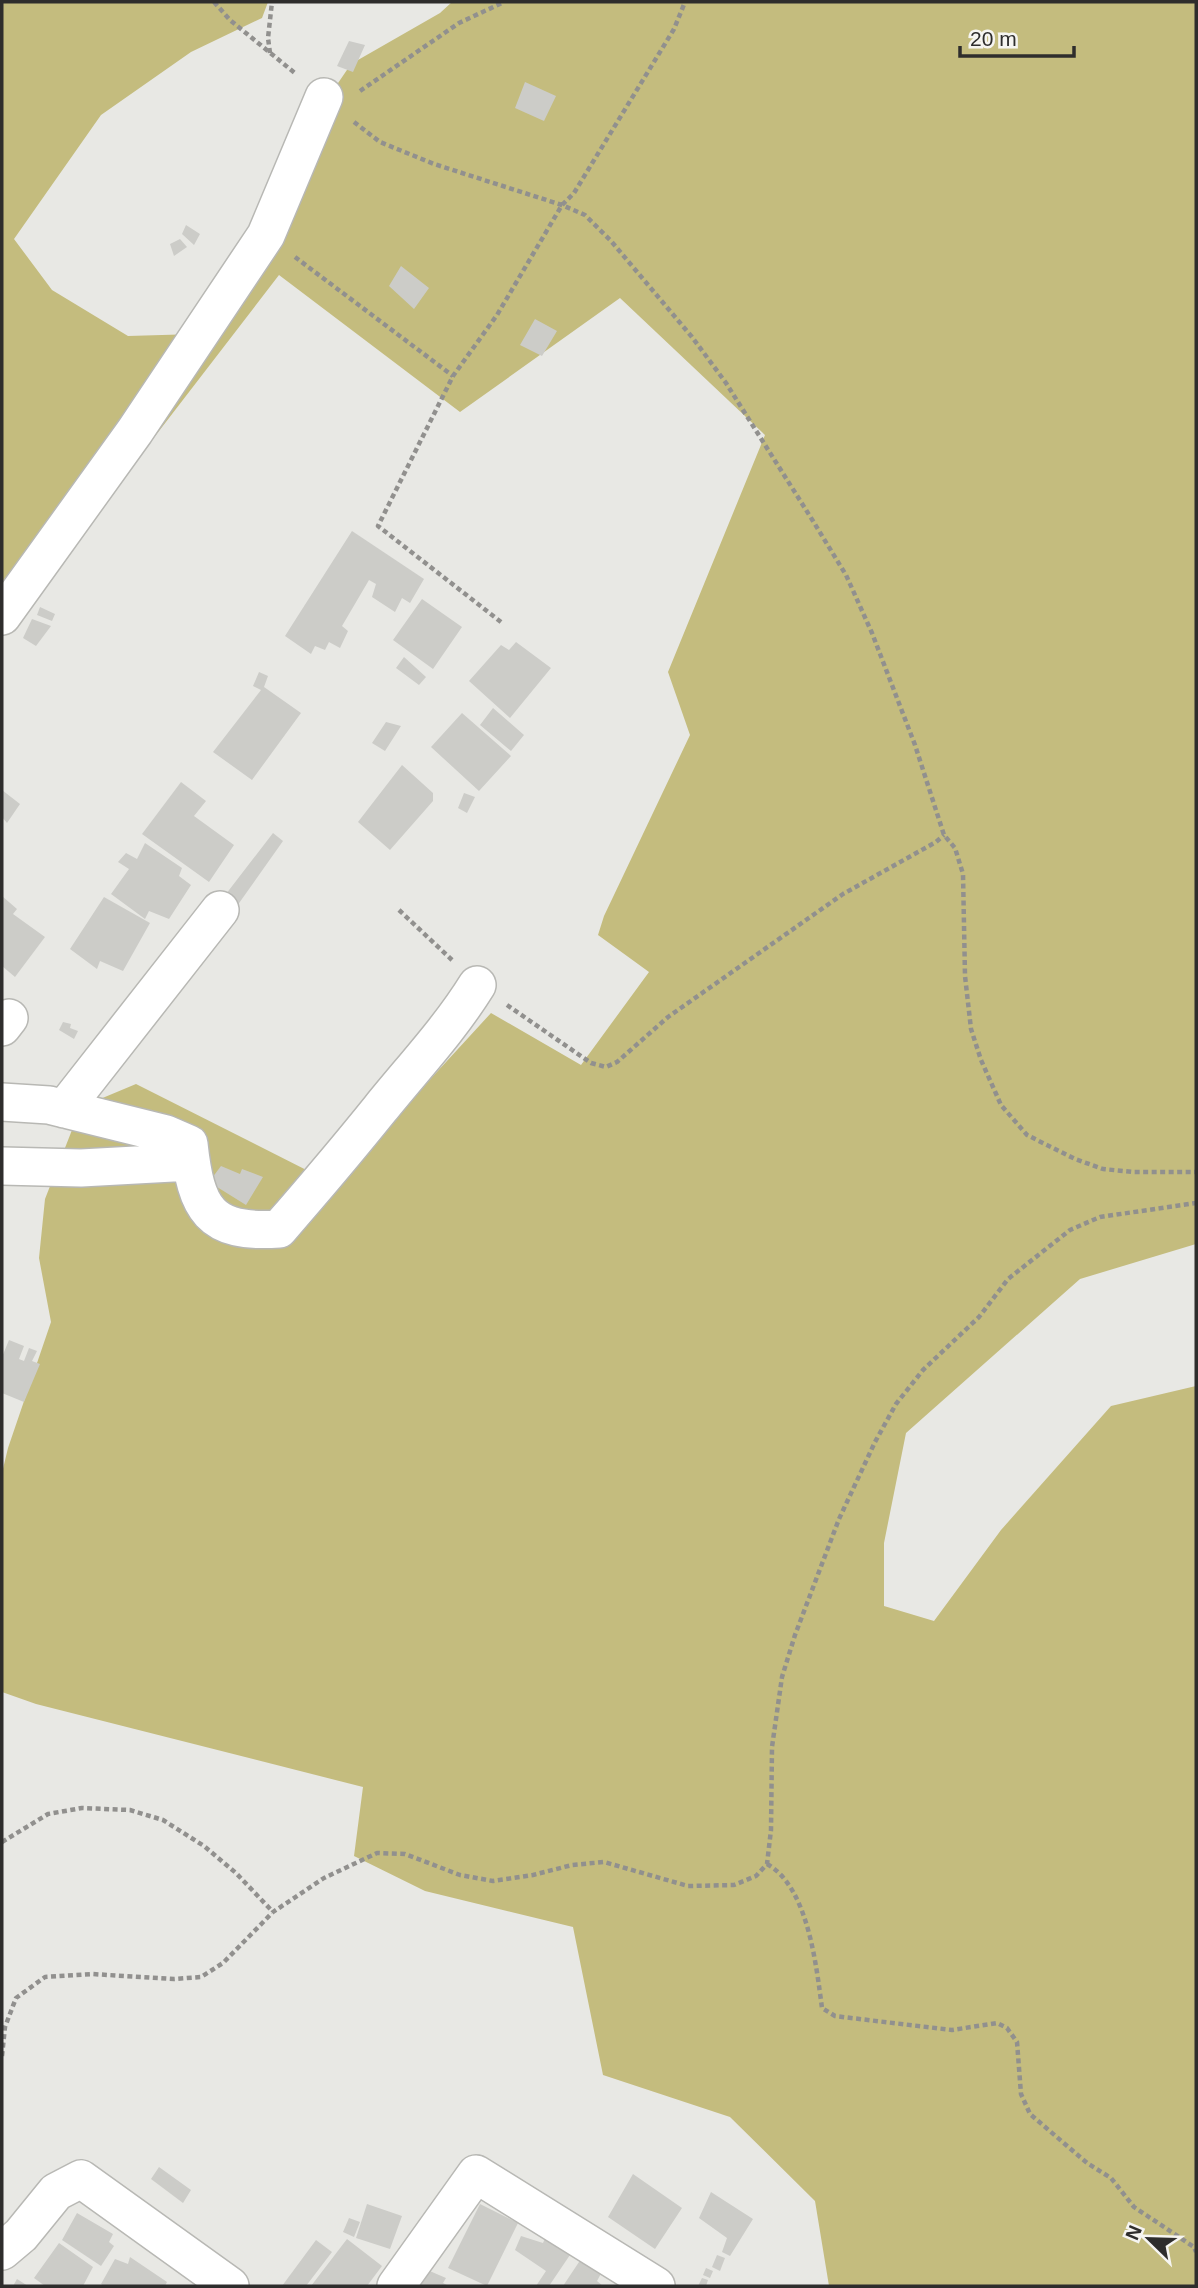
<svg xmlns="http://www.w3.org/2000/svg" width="1198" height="2288" font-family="Helvetica,sans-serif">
  <rect width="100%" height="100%" fill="#e8e8e4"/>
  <!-- forest -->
  <path fill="#c4bc7e" d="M 2,2 L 268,2 L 262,18 L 191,52 L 101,115 L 14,239 L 52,290 L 128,336 L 196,334 L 302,136 L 351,64 L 440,13 L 452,2 L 1196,2 L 1196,1244 L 1080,1279 L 906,1433 L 884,1543 L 884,1606 L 934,1621 L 1001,1530 L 1111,1406 L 1196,1386 L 1196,2286 L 829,2286 L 815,2201 L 730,2117 L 603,2075 L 573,1927 L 425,1891 L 354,1856 L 363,1787 L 36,1704 L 2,1692 L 2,1473 L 8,1448 L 51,1322 L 39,1258 L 45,1199 L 81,1107 L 136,1084 L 334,1184 L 491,1013 L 581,1065 L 649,972 L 598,935 L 604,916 L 690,735 L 668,672 L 765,435 L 620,298 L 460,412 L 279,275 L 2,635 Z"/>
  <!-- building -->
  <path fill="#ccccc8" d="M 349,41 L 365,45 L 353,72 L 337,66 Z
    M 525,82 L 556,96 L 544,121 L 515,108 Z
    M 186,225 L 200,234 L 194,245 L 182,234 Z
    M 180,239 L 187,247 L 174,256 L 170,244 Z
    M 401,266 L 429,288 L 414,309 L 389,286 Z
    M 535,319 L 557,331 L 542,356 L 520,345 Z
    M 352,531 L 424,579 L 410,603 L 402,598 L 395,612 L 372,597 L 376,584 L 369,580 L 342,626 L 348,631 L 340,648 L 329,642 L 325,650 L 315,646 L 311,654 L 285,636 Z
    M 422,599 L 462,627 L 433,669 L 393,640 Z
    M 40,607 L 55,614 L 52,621 L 37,615 Z
    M 32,619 L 51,626 L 36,646 L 23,638 Z
    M 516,642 L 551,668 L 510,718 L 469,681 L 501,645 L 509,650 Z
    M 404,657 L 426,677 L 419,685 L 396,668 Z
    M 259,672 L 268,676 L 264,687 L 301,713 L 252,780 L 213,752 L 261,690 L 253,686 Z
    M 493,708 L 524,735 L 511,751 L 480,725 Z
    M 462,713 L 511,756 L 479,791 L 431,747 Z
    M 386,722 L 401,726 L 385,751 L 372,743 Z
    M 402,765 L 433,793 L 433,801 L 390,850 L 358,822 Z
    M 181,782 L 206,801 L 194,816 L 234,845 L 209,882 L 142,834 Z
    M 2,790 L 20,804 L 7,823 L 2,817 Z
    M 464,793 L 475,797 L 467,813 L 458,808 Z
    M 273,833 L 283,841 L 237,906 L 226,894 Z
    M 145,843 L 182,868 L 179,876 L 191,885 L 169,919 L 149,911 L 145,919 L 111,894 L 129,869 L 118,862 L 126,853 L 137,859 Z
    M 2,896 L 17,909 L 13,914 L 45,937 L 15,977 L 2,966 Z
    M 104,897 L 150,923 L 123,971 L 100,961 L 97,969 L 70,949 Z
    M 63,1022 L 71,1024 L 70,1028 L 78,1031 L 74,1039 L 59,1030 Z
    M 221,1166 L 240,1174 L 242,1169 L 263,1177 L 246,1205 L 209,1182 Z
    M 9,1340 L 24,1346 L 19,1359 L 24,1361 L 29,1348 L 37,1351 L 32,1361 L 40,1364 L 24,1402 L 2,1393 L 2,1357 Z
    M 159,2167 L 191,2190 L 183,2203 L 151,2179 Z
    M 633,2174 L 682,2208 L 655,2249 L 608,2217 Z
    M 711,2192 L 753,2219 L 730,2256 L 722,2252 L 727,2238 L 699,2218 Z
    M 367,2204 L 402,2216 L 390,2249 L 356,2238 Z
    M 480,2204 L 518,2223 L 487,2286 L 448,2268 Z
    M 77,2213 L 113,2234 L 109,2242 L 114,2246 L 101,2266 L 62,2240 Z
    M 349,2218 L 360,2222 L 354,2237 L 343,2232 Z
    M 521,2236 L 543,2243 L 546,2236 L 574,2249 L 549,2286 L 536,2286 L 546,2271 L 515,2250 Z
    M 347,2239 L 382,2266 L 367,2286 L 311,2286 Z
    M 316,2240 L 332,2252 L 306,2286 L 282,2286 Z
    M 59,2243 L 93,2267 L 83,2286 L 45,2286 L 34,2278 Z
    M 585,2253 L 604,2268 L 597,2281 L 603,2286 L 563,2286 Z
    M 717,2255 L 725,2258 L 720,2271 L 712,2267 Z
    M 130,2257 L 167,2282 L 165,2286 L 104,2286 L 101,2284 L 115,2259 L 128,2264 Z
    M 706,2268 L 713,2271 L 710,2278 L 703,2275 Z
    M 425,2269 L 446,2278 L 443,2283 L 449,2286 L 413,2286 Z
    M 702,2278 L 708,2280 L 706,2286 L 698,2286 Z
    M 17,2279 L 28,2286 L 13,2286 Z"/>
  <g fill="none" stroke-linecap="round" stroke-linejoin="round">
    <!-- street casing -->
    <g stroke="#b8b8b4" stroke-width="40">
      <path id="street" d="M 2,616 L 135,431 L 266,235 L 324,97
        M 2,1027 L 9,1018
        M 2,1102 L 49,1105 L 166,1134 L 189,1144 C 196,1209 209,1234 279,1229 C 313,1190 347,1150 380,1109 C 413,1068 449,1030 477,985
        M 64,1109 L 220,910
        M 2,1166 L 81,1168 L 191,1162
        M 2,2251 L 21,2235 L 56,2192 L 81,2179 L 230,2286
        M 396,2286 L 476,2174 L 656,2286"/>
    </g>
    <!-- path -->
    <path stroke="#91908e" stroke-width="4.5" stroke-dasharray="5 3.5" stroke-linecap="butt" d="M 214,2 L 230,20 L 296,74
      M 270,53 L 268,38 L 272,2
      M 360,91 L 459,23 L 504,2
      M 354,122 L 380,142 L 434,164 L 562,205 L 585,215 L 611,241 L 692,337 L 726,383 L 813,521 L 846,575 L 872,633 L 915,745 L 944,835 L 955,848 L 963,874 L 965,976 L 971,1029 L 981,1060 L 1001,1105 L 1027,1135 L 1075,1159 L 1103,1169 L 1133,1172 L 1196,1172
      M 295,257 L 453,376
      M 501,622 L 378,526 L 453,376 L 497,315 L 562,205 L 574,193 L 674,29 L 685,2
      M 399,910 L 452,960
      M 507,1005 L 591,1063 L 606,1067 L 617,1062 L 668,1017 L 843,894 L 936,842 L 944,835
      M 2,1842 L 48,1814 L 82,1808 L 130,1810 L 163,1820 L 204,1846 L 236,1873 L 273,1912
      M 767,1864 C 808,1887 816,1964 822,2008 L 835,2016 L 851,2018 L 952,2030 L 997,2023 L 1007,2028 L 1017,2042 L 1021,2094 L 1030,2114 L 1087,2163 L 1111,2178 L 1134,2207 L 1194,2247 L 1196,2252
      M 2,2056 L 5,2027 L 16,1998 L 45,1977 L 92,1974 L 174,1979 L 201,1977 L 223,1963 L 273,1912 L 324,1878 L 377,1853 L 405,1854 L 460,1875 L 493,1881 L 533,1875 L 572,1865 L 604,1862 L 688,1886 L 734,1885 L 756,1876 L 767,1864 L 771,1830 L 772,1747 L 782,1677 L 795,1635 L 839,1519 L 875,1442 L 896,1404 L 923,1370 L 979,1317 L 1008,1279 L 1070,1230 L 1100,1217 L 1196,1203"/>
    <!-- street -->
    <use href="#street" stroke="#fff" stroke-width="37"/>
  </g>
  <!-- border -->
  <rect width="1198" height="2288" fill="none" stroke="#2e2d2c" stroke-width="7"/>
  <!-- north arrow -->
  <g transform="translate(1149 2239) rotate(293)" stroke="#f6f5f1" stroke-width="5" paint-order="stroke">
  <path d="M0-5L12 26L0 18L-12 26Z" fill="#2e2d2c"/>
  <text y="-10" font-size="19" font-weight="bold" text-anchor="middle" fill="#2e2d2c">N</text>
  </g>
  <!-- scale -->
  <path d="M960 46v10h114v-10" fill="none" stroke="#2e2d2c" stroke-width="3.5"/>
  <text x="970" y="46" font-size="21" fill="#2e2d2c" stroke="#f6f5f1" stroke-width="5" paint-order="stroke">20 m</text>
</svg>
